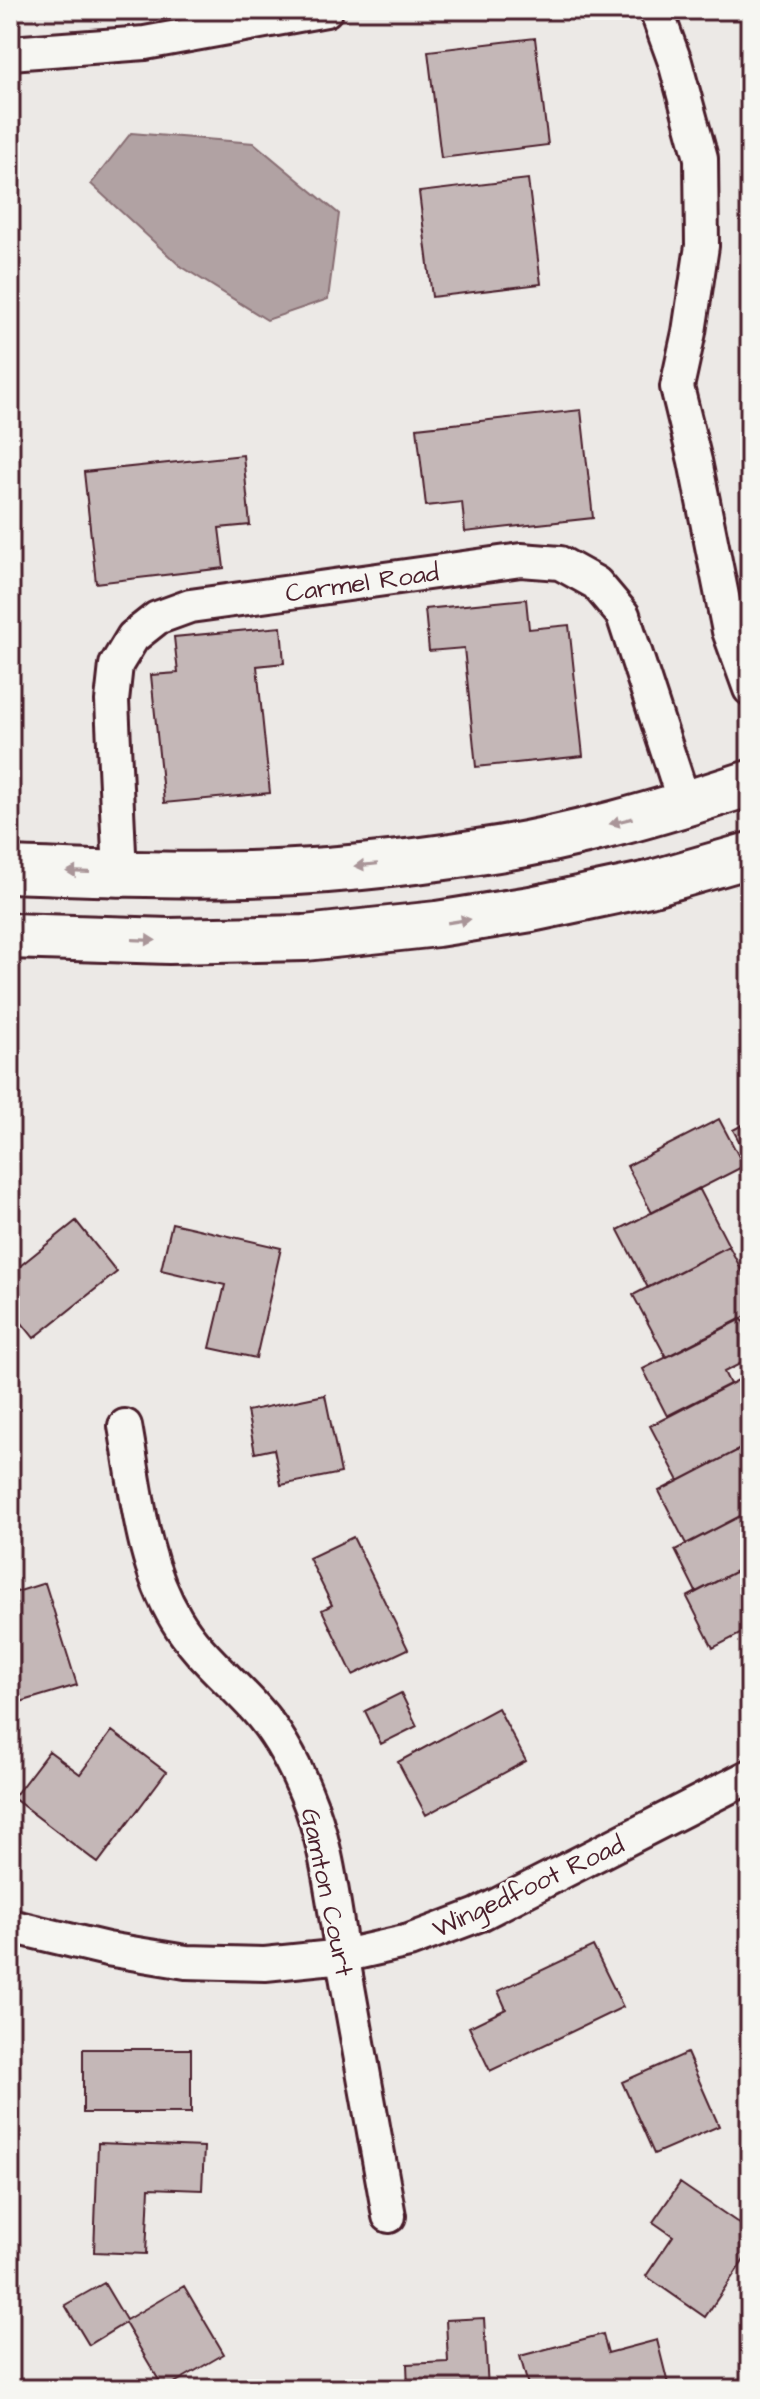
<svg xmlns="http://www.w3.org/2000/svg" width="760" height="2399" font-family="'Architects Daughter',sans-serif">
  <rect width="100%" height="100%" fill="#ece9e6"/>
  <filter id="ink" filterUnits="userSpaceOnUse"><feTurbulence type="fractalNoise" baseFrequency=".0125" numOctaves="2"/><feDisplacementMap in="SourceGraphic" scale="16" xChannelSelector="R" yChannelSelector="G"/><feConvolveMatrix kernelMatrix="1 2 1 2 8 2 1 2 1" color-interpolation-filters="sRGB"/></filter>
  <g filter="url(#ink)">
    <!-- water -->
    <path fill="#b1a2a3" stroke="#886e73" stroke-width="2" d="M 131,133 L 254,143 L 339,214 L 328,299 L 267,320 L 179,265 L 91,184 Z"/>
    <!-- building -->
    <path fill="#c4b7b7" stroke="#4a1f2b" stroke-width="2" d="M 535,38 L 548,145 L 441,158 L 428,51 Z
      M 528,179 L 541,284 L 432,297 L 419,192 Z
      M 581,410 L 593,518 L 465,532 L 462,502 L 426,506 L 417,428 Z
      M 243,455 L 250,525 L 219,528 L 224,568 L 96,583 L 84,472 Z
      M 526,599 L 529,629 L 569,625 L 583,756 L 476,767 L 464,648 L 429,651 L 425,609 Z
      M 281,627 L 284,663 L 257,666 L 270,793 L 164,803 L 151,675 L 178,673 L 174,637 Z
      M 10,692 L 14,741 L 10,741 Z
      M 719,1119 L 744,1166 L 652,1213 L 627,1166 Z
      M 750,1121 L 750,1161 L 733,1130 Z
      M 699,1188 L 729,1246 L 648,1288 L 618,1230 Z
      M 76,1221 L 117,1272 L 34,1338 L 10,1308 L 10,1274 Z
      M 172,1223 L 281,1248 L 256,1358 L 210,1348 L 225,1285 L 161,1270 Z
      M 729,1246 L 750,1286 L 750,1314 L 666,1357 L 633,1295 Z
      M 742,1319 L 750,1335 L 750,1359 L 724,1372 L 730,1384 L 667,1416 L 643,1369 Z
      M 750,1374 L 750,1404 L 742,1408 L 750,1423 L 750,1444 L 679,1481 L 650,1426 Z
      M 325,1395 L 341,1473 L 281,1485 L 274,1449 L 255,1453 L 247,1411 Z
      M 750,1444 L 750,1511 L 686,1544 L 659,1491 Z
      M 750,1511 L 750,1564 L 696,1592 L 675,1550 Z
      M 353,1537 L 408,1649 L 353,1675 L 322,1610 L 332,1605 L 309,1558 Z
      M 750,1564 L 750,1629 L 713,1648 L 687,1597 Z
      M 45,1583 L 77,1685 L 17,1703 L 10,1681 L 10,1594 Z
      M 401,1693 L 417,1726 L 381,1744 L 365,1711 Z
      M 498,1708 L 526,1761 L 426,1815 L 398,1762 Z
      M 112,1731 L 166,1772 L 98,1863 L 13,1798 L 49,1751 L 80,1774 Z
      M 593,1946 L 623,2007 L 490,2071 L 469,2027 L 506,2009 L 498,1991 Z
      M 83,2049 L 191,2049 L 191,2113 L 83,2113 Z
      M 687,2053 L 719,2126 L 654,2154 L 622,2082 Z
      M 98,2143 L 204,2147 L 202,2190 L 149,2188 L 146,2254 L 94,2252 Z
      M 680,2183 L 750,2231 L 750,2251 L 705,2317 L 646,2276 L 673,2236 L 653,2222 Z
      M 104,2283 L 126,2320 L 184,2286 L 224,2354 L 164,2389 L 125,2323 L 89,2345 L 65,2305 Z
      M 484,2318 L 488,2389 L 408,2389 L 407,2364 L 448,2362 L 446,2320 Z
      M 603,2334 L 608,2353 L 657,2340 L 669,2388 L 529,2389 L 520,2356 Z
      M 361,2387 L 362,2389 L 270,2389 Z"/>
    <g fill="none" stroke-linecap="round" stroke-linejoin="round">
      <!-- minor casing -->
      <g stroke="#4a1f2b" stroke-width="38">
        <path id="minor" d="M 656,10 L 675,62 L 701,158 L 702,246 L 689,332 L 677,387 L 695,461 L 729,631 L 750,689
          M 10,53 L 145,43 L 326,10
          M 120,874 L 112,701 L 116,665 L 133,637 L 157,618 L 190,606 L 521,560 L 560,563 L 596,583 L 623,615 L 685,805
          M 125,1426 C 137,1491 141,1561 176,1619 C 196,1653 230,1680 256,1709 C 277,1732 294,1764 306,1793 C 328,1845 333,1904 343,1959 C 358,2044 374,2130 389,2216
          M 10,1926 L 107,1949 L 186,1962 L 265,1964 L 343,1956 L 409,1941 L 478,1915 L 750,1776"/>
      </g>
      <!-- secondary casing -->
      <g stroke="#4a1f2b" stroke-width="50">
        <path id="secondary" d="M 10,870 C 89,873 169,876 248,874 C 324,872 403,864 478,852 C 570,839 662,812 750,783
          M 10,936 L 169,941 L 305,938 L 437,924 L 531,909 L 649,884 L 750,855"/>
      </g>
      <!-- minor -->
      <use href="#minor" stroke="#f6f6f2" stroke-width="32"/>
      <!-- secondary -->
      <use href="#secondary" stroke="#f6f6f2" stroke-width="44"/>
    </g>
    <!-- one-way arrows -->
    <defs><path id="oneway-solid" d="M-6-.8H1V-3.2L6.5 0L1 3.2V.8H-6Z" transform="scale(2)"/></defs>
    <g fill="#a99598">
      <use href="#oneway-solid" transform="translate(621 821) rotate(166)"/>
      <use href="#oneway-solid" transform="translate(366 865) rotate(174)"/>
      <use href="#oneway-solid" transform="translate(78 872) rotate(-178)"/>
      <use href="#oneway-solid" transform="translate(459 921) rotate(-9)"/>
      <use href="#oneway-solid" transform="translate(144 940) rotate(2)"/>
    </g>
  </g>
  <g text-anchor="middle" stroke-width="6" stroke-linejoin="round" paint-order="stroke">
    <!-- street labels -->
    <g font-size="26" fill="#4a1f2b" stroke="#f6f6f2">
      <text transform="translate(362 582) rotate(-8)" y="9">Carmel Road</text>
      <text transform="translate(528 1886) rotate(-25)" y="9">Wingedfoot Road</text>
      <text transform="translate(328 1892) rotate(78)" y="9">Gamton Court</text>
    </g>
  </g>
  <!-- margin -->
  <rect width="760" height="2399" fill="none" stroke="#f6f6f2" stroke-width="40"/>
  <rect x="20" y="20" width="720" height="2359" fill="none" stroke="#4a1f2b" stroke-width="3" filter="url(#ink)"/>
</svg>
